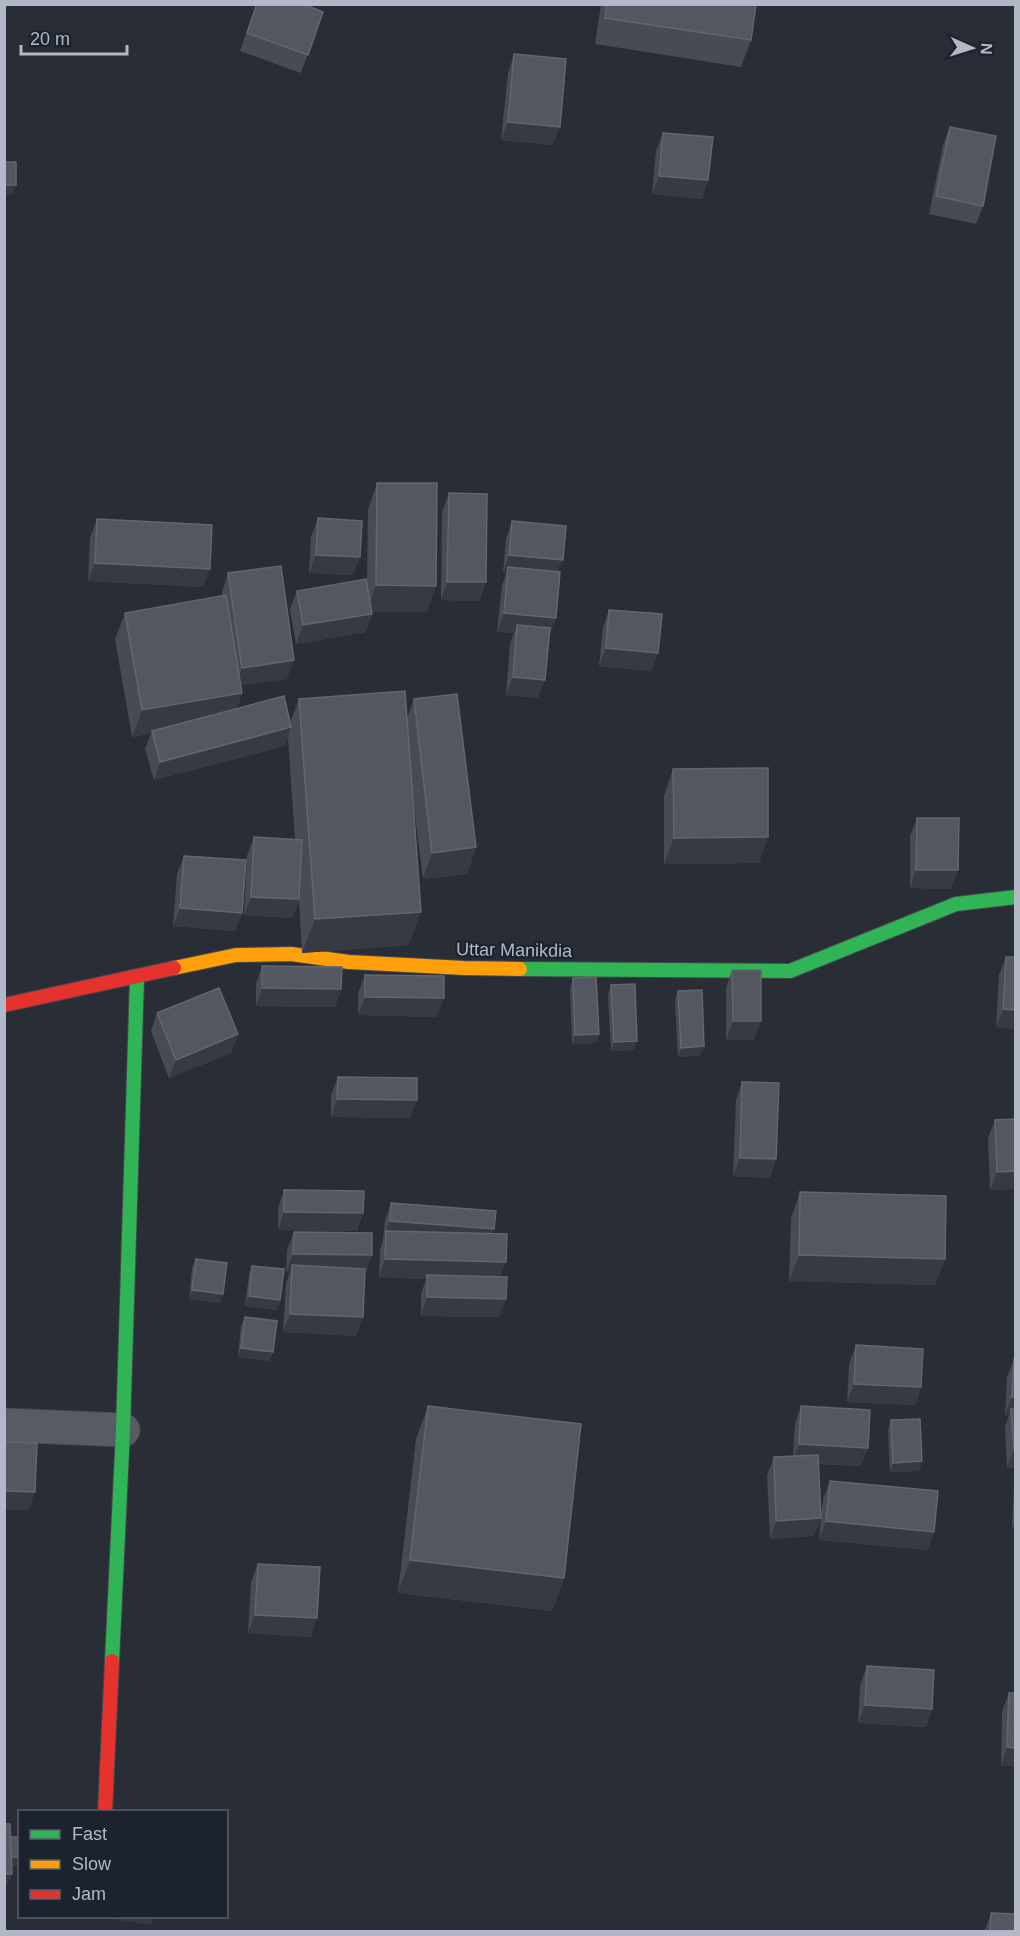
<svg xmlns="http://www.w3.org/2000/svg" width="1020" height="1936" font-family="Helvetica,sans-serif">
  <rect width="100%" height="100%" fill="#292d35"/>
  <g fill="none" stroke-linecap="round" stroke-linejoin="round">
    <!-- street casing -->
    <g stroke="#45484e" stroke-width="35">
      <path id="street" d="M 4,1425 L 123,1430"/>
    </g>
    <!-- fast casing -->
    <g stroke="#45484e" stroke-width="16">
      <path id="fast" d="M 520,969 L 790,971 L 956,904 L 1016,897
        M 112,1661 L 123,1430 L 137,977"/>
    </g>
    <!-- slow casing -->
    <g stroke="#45484e" stroke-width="16">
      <path id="slow" d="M 174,968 L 236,955 L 291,954 L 349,962 L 464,968 L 520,969"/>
    </g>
    <!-- jam casing -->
    <g stroke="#45484e" stroke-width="16">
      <path id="jam" d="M 4,1005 L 174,968
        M 105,1812 L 112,1661"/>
    </g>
    <!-- street -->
    <use href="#street" stroke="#585b63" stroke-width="33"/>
    <!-- fast -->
    <use href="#fast" stroke="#30b455" stroke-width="14"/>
    <!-- slow -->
    <use href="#slow" stroke="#ff9f0a" stroke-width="14"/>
    <!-- jam -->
    <use href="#jam" stroke="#e5322d" stroke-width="14"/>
  </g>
  <!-- wall -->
  <path fill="#484b53" d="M 256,4 L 323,12 L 301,73 L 240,51 Z
    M 601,4 L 756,4 L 751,40 L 741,67 L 595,44 Z
    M 514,54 L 553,145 L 501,140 L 508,73 Z
    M 950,127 L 983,206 L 976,224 L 929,214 L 943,145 Z
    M 663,133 L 708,180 L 702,199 L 652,194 L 656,151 Z
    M 377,483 L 427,612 L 372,612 L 372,614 L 366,632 L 296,644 L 290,609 L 297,591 L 367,582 L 368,509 Z
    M 449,493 L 486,582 L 479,601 L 441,600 L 442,512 Z
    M 318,518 L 353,575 L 309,573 L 311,537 Z
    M 97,519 L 203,587 L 88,581 L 90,538 Z
    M 512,521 L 558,572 L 549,637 L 538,698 L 506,695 L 510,644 L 514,633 L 497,632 L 502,585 L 506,574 L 503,573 L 506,539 Z
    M 228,573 L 287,679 L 241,685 L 242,693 L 237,708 L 290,723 L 299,699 L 407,718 L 414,699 L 476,847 L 467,874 L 423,879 L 412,791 L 409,945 L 302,953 L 299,900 L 292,918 L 244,915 L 247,856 L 254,837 L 295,840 L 288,738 L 285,746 L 154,780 L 145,749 L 151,733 L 132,737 L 115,639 L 125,613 L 222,596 L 222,592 Z
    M 609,610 L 658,653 L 651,671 L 599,666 L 603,628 Z
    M 673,769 L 759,863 L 664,864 L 664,796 Z
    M 917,818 L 951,889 L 910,888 L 910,836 Z
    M 184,856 L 242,913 L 235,931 L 173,926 L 177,874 Z
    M 1006,957 L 1016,957 L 1016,1029 L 996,1027 L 999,975 Z
    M 262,966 L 341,989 L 335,1007 L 256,1006 L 256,984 Z
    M 732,970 L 754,1040 L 726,1040 L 726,988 Z
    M 365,975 L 437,1017 L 358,1015 L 358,993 Z
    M 573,978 L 599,1034 L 596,1043 L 572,1044 L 570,988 Z
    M 611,985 L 634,1050 L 611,1051 L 608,995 Z
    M 678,991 L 701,1055 L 678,1057 L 675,1000 Z
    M 157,1013 L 238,1034 L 231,1053 L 169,1078 L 151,1031 Z
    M 338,1077 L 410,1118 L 331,1117 L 331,1095 Z
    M 742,1082 L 770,1178 L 733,1176 L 736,1100 Z
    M 995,1120 L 1016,1189 L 990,1190 L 988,1138 Z
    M 284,1190 L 363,1213 L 357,1231 L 278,1230 L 278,1208 Z
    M 800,1192 L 945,1259 L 935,1285 L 789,1281 L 791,1218 Z
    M 391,1203 L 494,1229 L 492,1234 L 500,1277 L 506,1299 L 499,1317 L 421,1316 L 421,1294 L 426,1279 L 379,1277 L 380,1250 L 383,1239 L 385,1221 Z
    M 294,1232 L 372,1255 L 366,1273 L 365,1273 L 356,1336 L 283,1332 L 286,1283 L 290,1272 L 286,1272 L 287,1250 Z
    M 196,1259 L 223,1294 L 220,1303 L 189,1299 L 192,1268 Z
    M 252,1266 L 280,1300 L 277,1310 L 245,1306 L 249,1275 Z
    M 245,1317 L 273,1352 L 269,1361 L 238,1357 L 241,1326 Z
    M 856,1345 L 921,1387 L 915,1405 L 847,1402 L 849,1364 Z
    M 1014,1359 L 1016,1359 L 1016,1467 L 1007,1468 L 1005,1427 L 1009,1415 L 1005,1415 L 1007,1377 Z
    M 428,1406 L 564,1578 L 552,1611 L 398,1593 L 416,1439 Z
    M 801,1406 L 861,1466 L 818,1464 L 821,1518 L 823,1499 L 830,1481 L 928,1550 L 819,1540 L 821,1518 L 814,1536 L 770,1539 L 767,1475 L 774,1457 L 793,1456 L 795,1424 Z
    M 891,1420 L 922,1461 L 919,1471 L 890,1472 L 888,1430 Z
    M 1016,1478 L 1016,1528 L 1012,1528 L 1014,1481 Z
    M 258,1564 L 311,1637 L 248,1633 L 251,1582 Z
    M 867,1666 L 932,1709 L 926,1727 L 858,1723 L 860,1685 Z
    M 1009,1693 L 1016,1693 L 1016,1766 L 1001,1766 L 1002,1711 Z
    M 991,1913 L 1016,1932 L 984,1932 Z"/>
  <!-- shaded-wall -->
  <path fill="#373a42" d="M 508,122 L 560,127 L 553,145 L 501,140 Z
    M 659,176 L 708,180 L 702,199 L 652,194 Z
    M 4,185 L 16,185 L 12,195 L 4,195 Z
    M 316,555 L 360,557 L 353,575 L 309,573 Z
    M 509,555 L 563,560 L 556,578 L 508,567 L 506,574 L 503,573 Z
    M 95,563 L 210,569 L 203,587 L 88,581 Z
    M 447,582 L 486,582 L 479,601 L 441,600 Z
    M 376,585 L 436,586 L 427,612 L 367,612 Z
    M 504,613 L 556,618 L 549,637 L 517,625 L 514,633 L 497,632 Z
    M 372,614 L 366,632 L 296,644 L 303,625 Z
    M 606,648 L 658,653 L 651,671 L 599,666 Z
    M 294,660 L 287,679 L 235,686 L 242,668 Z
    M 513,677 L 545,680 L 538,698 L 506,695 Z
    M 242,693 L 233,719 L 152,731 L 151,733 L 132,737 L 142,710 Z
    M 291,727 L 285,746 L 154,780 L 160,762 Z
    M 768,837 L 759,863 L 664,864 L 674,838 Z
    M 476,847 L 467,874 L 423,879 L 432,853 Z
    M 916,870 L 958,870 L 951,889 L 910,888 Z
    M 251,897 L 299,899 L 292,918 L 244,915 Z
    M 180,908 L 242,913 L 235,931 L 173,926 Z
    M 421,912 L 409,945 L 302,953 L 315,919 Z
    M 262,988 L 341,989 L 335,1007 L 256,1006 Z
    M 365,997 L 444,998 L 437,1017 L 358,1015 Z
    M 1003,1009 L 1016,1010 L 1016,1029 L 996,1027 Z
    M 733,1021 L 761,1021 L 754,1040 L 726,1040 Z
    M 238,1034 L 231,1053 L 169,1078 L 176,1060 Z
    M 599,1034 L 596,1043 L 572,1044 L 575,1035 Z
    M 637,1041 L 634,1050 L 611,1051 L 614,1042 Z
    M 704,1046 L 701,1055 L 678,1057 L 681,1048 Z
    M 337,1099 L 417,1100 L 410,1118 L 331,1117 Z
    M 740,1158 L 776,1159 L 770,1178 L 733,1176 Z
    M 1016,1171 L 1016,1189 L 990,1190 L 997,1172 Z
    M 284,1212 L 363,1213 L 357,1231 L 278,1230 Z
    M 390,1221 L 494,1229 L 488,1247 L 386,1231 L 383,1239 Z
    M 293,1254 L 372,1255 L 366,1273 L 292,1272 L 292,1265 L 290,1272 L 286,1272 Z
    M 799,1255 L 945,1259 L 935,1285 L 789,1281 Z
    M 385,1259 L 506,1262 L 499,1280 L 427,1275 L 426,1279 L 379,1277 Z
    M 192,1290 L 223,1294 L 220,1303 L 189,1299 Z
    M 249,1296 L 280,1300 L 277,1310 L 245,1306 Z
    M 427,1297 L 506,1299 L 499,1317 L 421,1316 Z
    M 290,1314 L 363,1317 L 356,1336 L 283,1332 Z
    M 241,1348 L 273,1352 L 269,1361 L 238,1357 Z
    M 854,1384 L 921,1387 L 915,1405 L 847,1402 Z
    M 1012,1397 L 1016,1397 L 1016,1416 L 1011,1409 L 1009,1415 L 1005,1415 Z
    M 799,1444 L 868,1448 L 861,1466 L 793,1462 Z
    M 1014,1449 L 1016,1449 L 1016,1467 L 1007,1468 Z
    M 922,1461 L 919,1471 L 890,1472 L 893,1463 Z
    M 4,1491 L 35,1492 L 29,1510 L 4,1510 Z
    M 821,1518 L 814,1536 L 770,1539 L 776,1521 Z
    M 1016,1518 L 1016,1528 L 1012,1528 Z
    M 826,1521 L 934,1532 L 928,1550 L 819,1540 Z
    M 410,1560 L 564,1578 L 552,1611 L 398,1593 Z
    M 255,1615 L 317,1618 L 311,1637 L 248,1633 Z
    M 865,1705 L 932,1709 L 926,1727 L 858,1723 Z
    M 1007,1747 L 1016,1748 L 1016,1766 L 1001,1766 Z
    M 9,1857 L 20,1857 L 20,1867 L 5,1866 Z
    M 4,1874 L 12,1874 L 4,1892 Z
    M 106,1917 L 154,1917 L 151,1925 L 106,1918 Z"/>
  <!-- building -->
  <path fill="#54575f" stroke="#62666f" stroke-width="1.5" d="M 257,4 L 303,4 L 323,12 L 308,55 L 247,33 Z
    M 607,4 L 756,4 L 751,40 L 605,18 Z
    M 514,54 L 566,59 L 560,127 L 508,122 Z
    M 950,127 L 996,136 L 983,206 L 936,196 Z
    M 663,133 L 713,137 L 708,180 L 659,176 Z
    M 4,162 L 16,162 L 16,185 L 4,185 Z
    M 377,483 L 437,483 L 436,586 L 376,585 Z
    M 449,493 L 487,494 L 486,582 L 447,582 Z
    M 318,518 L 362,521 L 360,557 L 316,555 Z
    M 97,519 L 212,525 L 210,569 L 95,563 Z
    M 512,521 L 566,526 L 563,560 L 509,555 Z
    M 281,566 L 294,660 L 242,668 L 228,573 Z
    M 508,567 L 560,572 L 556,618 L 504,613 Z
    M 366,579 L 372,614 L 303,625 L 297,591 Z
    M 226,595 L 242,693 L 142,710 L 125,613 Z
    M 609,610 L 662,614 L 658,653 L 606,648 Z
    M 517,625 L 550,628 L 545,680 L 513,677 Z
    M 405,691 L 421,912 L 315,919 L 299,699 Z
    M 457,694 L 476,847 L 432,853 L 414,699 Z
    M 284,696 L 291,727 L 160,762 L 152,731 Z
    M 768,768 L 768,837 L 674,838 L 673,769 Z
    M 917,818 L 959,818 L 958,870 L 916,870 Z
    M 254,837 L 302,840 L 299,899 L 251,897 Z
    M 184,856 L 246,860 L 242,913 L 180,908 Z
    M 1006,957 L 1016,957 L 1016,1010 L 1003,1009 Z
    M 262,966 L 342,967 L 341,989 L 262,988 Z
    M 732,970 L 761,970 L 761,1021 L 733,1021 Z
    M 365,975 L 444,976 L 444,998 L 365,997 Z
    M 596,977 L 599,1034 L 575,1035 L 573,978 Z
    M 635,984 L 637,1041 L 614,1042 L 611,985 Z
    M 219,988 L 238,1034 L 176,1060 L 157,1013 Z
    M 702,990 L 704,1046 L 681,1048 L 678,991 Z
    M 338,1077 L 417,1078 L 417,1100 L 337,1099 Z
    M 742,1082 L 779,1083 L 776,1159 L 740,1158 Z
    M 1016,1119 L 1016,1171 L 997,1172 L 995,1120 Z
    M 284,1190 L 364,1191 L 363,1213 L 284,1212 Z
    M 800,1192 L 946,1196 L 945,1259 L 799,1255 Z
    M 391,1203 L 496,1211 L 494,1229 L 390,1221 Z
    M 386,1231 L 507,1234 L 506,1262 L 385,1259 Z
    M 294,1232 L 372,1233 L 372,1255 L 293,1254 Z
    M 196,1259 L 227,1263 L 223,1294 L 192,1290 Z
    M 292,1265 L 365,1269 L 363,1317 L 290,1314 Z
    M 252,1266 L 284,1269 L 280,1300 L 249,1296 Z
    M 427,1275 L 507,1277 L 506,1299 L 427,1297 Z
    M 245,1317 L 277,1321 L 273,1352 L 241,1348 Z
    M 856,1345 L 923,1349 L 921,1387 L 854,1384 Z
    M 1014,1359 L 1016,1359 L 1016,1397 L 1012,1397 Z
    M 428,1406 L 581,1424 L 564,1578 L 410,1560 Z
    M 801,1406 L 870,1410 L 868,1448 L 799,1444 Z
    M 1011,1409 L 1016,1409 L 1016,1449 L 1014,1449 Z
    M 920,1419 L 922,1461 L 893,1463 L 891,1420 Z
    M 4,1442 L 37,1443 L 35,1492 L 4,1491 Z
    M 818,1455 L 821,1518 L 776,1521 L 774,1457 Z
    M 830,1481 L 938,1491 L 934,1532 L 826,1521 Z
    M 258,1564 L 320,1567 L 317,1618 L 255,1615 Z
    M 867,1666 L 934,1670 L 932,1709 L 865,1705 Z
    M 1009,1693 L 1016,1693 L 1016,1748 L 1007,1747 Z
    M 4,1824 L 10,1824 L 12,1874 L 4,1874 Z
    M 10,1837 L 20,1837 L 20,1857 L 11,1857 Z
    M 991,1913 L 1016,1914 L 1016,1932 L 990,1932 Z"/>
  <g text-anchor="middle" stroke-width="4.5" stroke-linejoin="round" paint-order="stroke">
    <!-- street labels -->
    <g font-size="18" fill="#b3b8c6" stroke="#1d222f">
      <text transform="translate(514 950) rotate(1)" y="6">Uttar Manikdia</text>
    </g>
  </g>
  <!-- border -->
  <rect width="1020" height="1936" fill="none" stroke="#b3b8c6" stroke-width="12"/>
  <!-- legend -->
  <rect x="18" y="1810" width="210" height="108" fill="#1d222f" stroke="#595e6b" stroke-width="1.5"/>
  <rect x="30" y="1830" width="30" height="9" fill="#30b455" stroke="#595e6b" stroke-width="1.5"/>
  <text x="72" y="1840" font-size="18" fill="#b3b8c6">Fast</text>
  <rect x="30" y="1860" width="30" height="9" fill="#ff9f0a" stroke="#595e6b" stroke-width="1.5"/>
  <text x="72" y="1870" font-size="18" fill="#b3b8c6">Slow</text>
  <rect x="30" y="1890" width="30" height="9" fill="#e5322d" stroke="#595e6b" stroke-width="1.5"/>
  <text x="72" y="1900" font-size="18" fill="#b3b8c6">Jam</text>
  <!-- north arrow -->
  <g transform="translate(972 48) rotate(93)" stroke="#1d222f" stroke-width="4.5" paint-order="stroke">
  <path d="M0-4.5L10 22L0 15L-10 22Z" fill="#b3b8c6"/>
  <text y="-9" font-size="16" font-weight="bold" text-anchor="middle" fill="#b3b8c6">N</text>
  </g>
  <!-- scale -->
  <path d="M21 45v9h106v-9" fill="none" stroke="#b3b8c6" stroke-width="3"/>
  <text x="30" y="45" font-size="18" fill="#b3b8c6" stroke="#1d222f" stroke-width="4.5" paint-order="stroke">20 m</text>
</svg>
